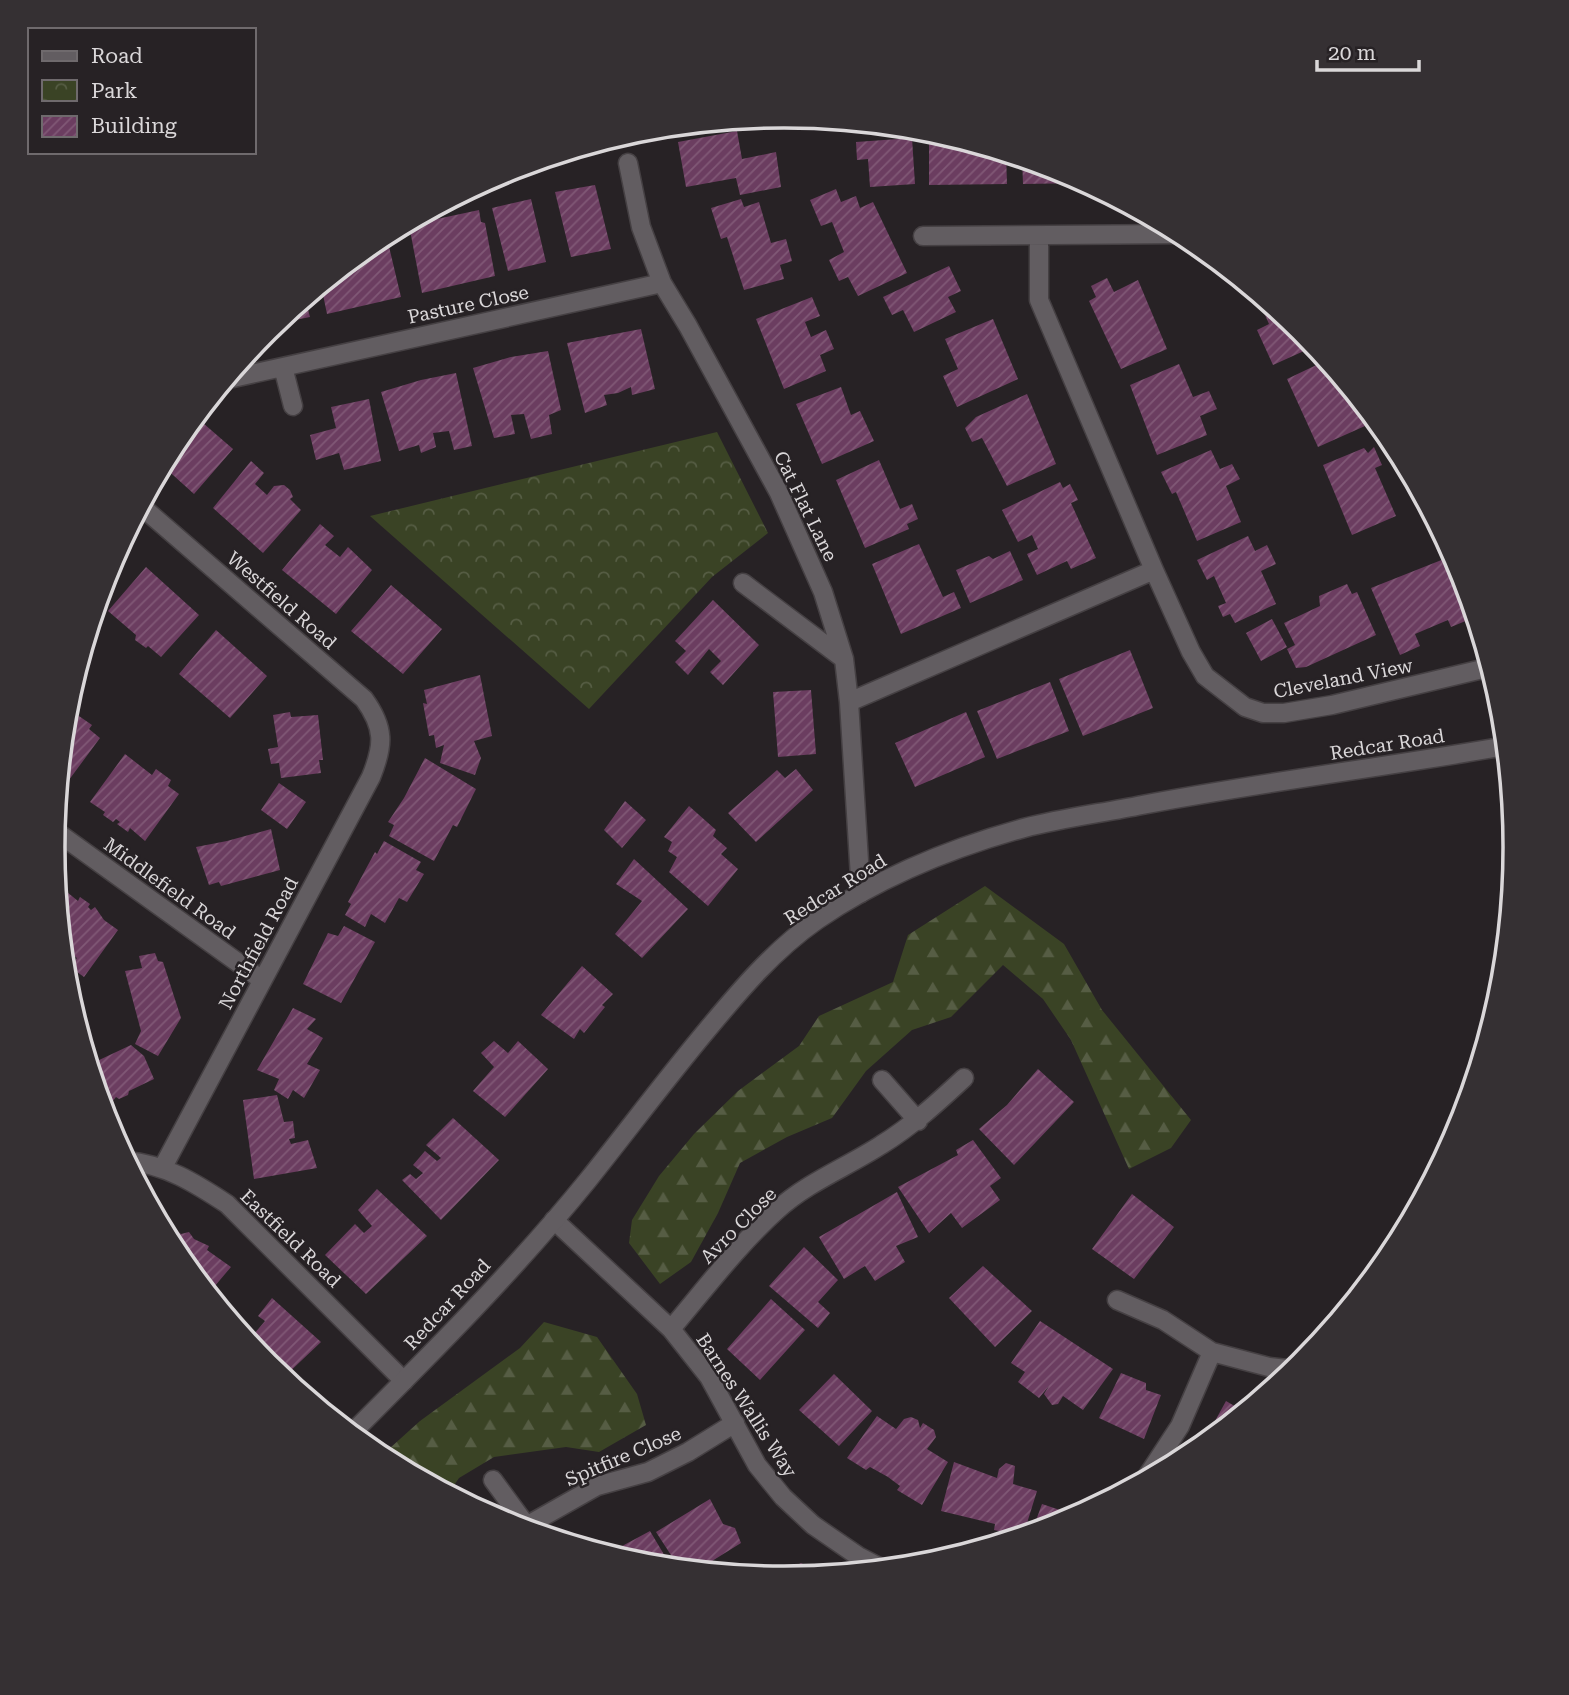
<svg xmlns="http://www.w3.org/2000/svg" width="1569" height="1695" font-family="'Roboto Serif',serif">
  <defs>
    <pattern id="forest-firs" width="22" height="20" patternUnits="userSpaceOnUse" patternTransform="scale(1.75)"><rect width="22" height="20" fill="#3a4325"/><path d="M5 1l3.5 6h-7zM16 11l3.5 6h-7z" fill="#565d44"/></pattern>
    <pattern id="park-crowns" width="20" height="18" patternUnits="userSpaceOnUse" patternTransform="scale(1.75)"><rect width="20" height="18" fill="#3a4325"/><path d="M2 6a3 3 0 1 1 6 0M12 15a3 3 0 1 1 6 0" fill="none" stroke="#565d44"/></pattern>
    <pattern id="building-hatch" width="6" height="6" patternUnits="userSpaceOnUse" patternTransform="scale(1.75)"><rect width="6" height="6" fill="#6b3d60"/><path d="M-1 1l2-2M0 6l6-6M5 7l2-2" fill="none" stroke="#805876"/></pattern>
  </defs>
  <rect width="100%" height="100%" fill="#272225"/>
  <!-- forest -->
  <path fill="url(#forest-firs)" d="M 985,886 L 1064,944 L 1102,1010 L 1191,1120 L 1171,1148 L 1129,1169 L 1071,1040 L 1043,999 L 1003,965 L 951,1017 L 912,1030 L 866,1071 L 832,1118 L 787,1137 L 740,1163 L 718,1213 L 691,1262 L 660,1284 L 629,1243 L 632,1220 L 659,1176 L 694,1134 L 738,1091 L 799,1046 L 819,1016 L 893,982 L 908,935 Z
    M 544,1322 L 597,1337 L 637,1394 L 646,1425 L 599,1452 L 566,1447 L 494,1457 L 459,1478 L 448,1494 L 380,1457 L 420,1421 L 520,1348 Z"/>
  <!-- park -->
  <path fill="url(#park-crowns)" d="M 717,432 L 768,533 L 712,577 L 589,709 L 370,516 Z"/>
  <!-- building -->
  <path fill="url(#building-hatch)" d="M 737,131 L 742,159 L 776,152 L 781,187 L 740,195 L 736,178 L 686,187 L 678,142 Z
    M 929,137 L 954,138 L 1006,153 L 1007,184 L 929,185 Z
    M 912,138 L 915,184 L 870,187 L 868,159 L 857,160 L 856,142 Z
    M 1022,158 L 1065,171 L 1086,183 L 1023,184 Z
    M 595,185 L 611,249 L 571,257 L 555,192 Z
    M 836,189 L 841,202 L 856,196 L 860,208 L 873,202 L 907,273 L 858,296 L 848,277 L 839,281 L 829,260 L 844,252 L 832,222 L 821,226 L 810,200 Z
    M 531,199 L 546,262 L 508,271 L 492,208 Z
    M 741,199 L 744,207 L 759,202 L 771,243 L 786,239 L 792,261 L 780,265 L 784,279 L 744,290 L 727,237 L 721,239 L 711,208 Z
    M 479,210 L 481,222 L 485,223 L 495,276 L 422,293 L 409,225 Z
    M 386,234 L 401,297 L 327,314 L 321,285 Z
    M 949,266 L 961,291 L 948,297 L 956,312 L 914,332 L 903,310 L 892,315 L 883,297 Z
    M 1107,278 L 1114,292 L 1138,280 L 1167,349 L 1121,369 L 1089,301 L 1096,297 L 1091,286 Z
    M 1254,290 L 1302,330 L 1315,346 L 1273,365 L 1257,330 L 1269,324 Z
    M 812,297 L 820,316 L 805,322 L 811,337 L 826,330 L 834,349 L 820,355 L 826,371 L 784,389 L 756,319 Z
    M 305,298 L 310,317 L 275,324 L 288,312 Z
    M 993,319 L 1018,379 L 957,407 L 943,376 L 958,369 L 945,339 Z
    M 641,329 L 655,389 L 632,395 L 631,387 L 618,393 L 604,395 L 607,405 L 585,413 L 567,343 Z
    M 548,351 L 561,410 L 549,415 L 552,434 L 531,439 L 524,414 L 511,415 L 515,434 L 494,438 L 473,368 L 511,357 Z
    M 1327,360 L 1344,381 L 1365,426 L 1318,447 L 1287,379 Z
    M 1179,364 L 1193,397 L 1209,391 L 1217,409 L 1200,416 L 1207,435 L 1157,455 L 1130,385 Z
    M 456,373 L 472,446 L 454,450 L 449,431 L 433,433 L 436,447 L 421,453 L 419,445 L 399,451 L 381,392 L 421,380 Z
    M 841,387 L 851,415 L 860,411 L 874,441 L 822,464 L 796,404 Z
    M 1027,394 L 1056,464 L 1007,486 L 982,438 L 972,442 L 965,428 L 976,417 Z
    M 369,399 L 381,461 L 344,470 L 339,453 L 316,460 L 310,435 L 336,428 L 331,407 Z
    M 196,417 L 233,449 L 194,494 L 163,466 L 176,440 Z
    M 1374,447 L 1382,465 L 1375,468 L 1396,516 L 1352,535 L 1323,465 L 1364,448 L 1368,453 Z
    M 1211,450 L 1220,469 L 1232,464 L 1240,479 L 1226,486 L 1241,522 L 1197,541 L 1176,492 L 1172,494 L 1161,472 Z
    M 879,460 L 900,509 L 912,504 L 918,519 L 907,524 L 909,529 L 865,548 L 836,480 Z
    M 251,461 L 264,473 L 255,484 L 267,495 L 274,486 L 284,485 L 290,490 L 293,497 L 290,499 L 301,510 L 263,553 L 213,508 Z
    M 1060,482 L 1063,488 L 1070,484 L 1078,500 L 1071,503 L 1096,558 L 1071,569 L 1067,561 L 1037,575 L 1027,554 L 1038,549 L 1032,535 L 1018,542 L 1002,510 Z
    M 320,524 L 334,536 L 325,545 L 340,557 L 348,547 L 372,570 L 336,614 L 282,570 Z
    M 1248,536 L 1255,551 L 1267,545 L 1276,564 L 1261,571 L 1276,604 L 1235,623 L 1230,614 L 1223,617 L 1218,606 L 1226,603 L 1214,576 L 1207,580 L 1197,560 Z
    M 919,544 L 943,597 L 954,592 L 961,608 L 901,634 L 872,564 Z
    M 120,546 L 128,552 L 105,578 L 108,567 Z
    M 1010,551 L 1023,580 L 970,603 L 956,570 L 989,556 L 993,559 Z
    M 1444,559 L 1468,620 L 1451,627 L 1448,620 L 1415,634 L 1420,646 L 1400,655 L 1371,588 Z
    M 146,567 L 199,615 L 161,657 L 148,646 L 146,648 L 135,640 L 136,635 L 108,611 Z
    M 1347,584 L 1352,594 L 1357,592 L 1376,635 L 1306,667 L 1296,668 L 1287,649 L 1295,645 L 1284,623 L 1320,606 L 1319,596 Z
    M 391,585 L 442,629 L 403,674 L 351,631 Z
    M 713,600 L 759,645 L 723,685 L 710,672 L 721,661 L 709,649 L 688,675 L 675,662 L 686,651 L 675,641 Z
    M 1272,619 L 1287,647 L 1261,661 L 1246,633 Z
    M 216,630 L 267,676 L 230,718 L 179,674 Z
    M 1130,650 L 1153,708 L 1083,736 L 1059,679 Z
    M 480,675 L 492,736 L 474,741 L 481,758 L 475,775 L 440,763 L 444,745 L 436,748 L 434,735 L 429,736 L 423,703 L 427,704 L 424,690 Z
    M 1050,682 L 1069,731 L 997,759 L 977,711 Z
    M 811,690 L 816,754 L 778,757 L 773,692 Z
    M 290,712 L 291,717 L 318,715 L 323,760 L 319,760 L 321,773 L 281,778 L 279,763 L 271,764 L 268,749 L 278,747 L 273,715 Z
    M 966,712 L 985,757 L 915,787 L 895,743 Z
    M 76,714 L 92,725 L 89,729 L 100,738 L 66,784 L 59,779 L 65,726 L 66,727 Z
    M 125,754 L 152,775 L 156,769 L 171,780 L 168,786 L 179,794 L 145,841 L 130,828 L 128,832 L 117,824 L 120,822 L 116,819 L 113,822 L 103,815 L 105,812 L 90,802 Z
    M 425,758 L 476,789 L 457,827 L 453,825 L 434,861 L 389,836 L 394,825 L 388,822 L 404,798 Z
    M 796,769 L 813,790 L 756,842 L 728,813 L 777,770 L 785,778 Z
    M 279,783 L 306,802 L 287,829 L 261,810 Z
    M 625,801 L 646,820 L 622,848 L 604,830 Z
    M 689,806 L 716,830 L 713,836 L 727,848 L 721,854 L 738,869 L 708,906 L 669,872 L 677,857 L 668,851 L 672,842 L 664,837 Z
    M 271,829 L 280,870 L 221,886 L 219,882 L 209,885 L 196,847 L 227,841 Z
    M 384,841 L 421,862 L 416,870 L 424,874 L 407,902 L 399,898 L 385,923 L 371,914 L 365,927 L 345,915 L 351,904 L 348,902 L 375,852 L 377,854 Z
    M 634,859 L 688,909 L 642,958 L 615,934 L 642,901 L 616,884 Z
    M 62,888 L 78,901 L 80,897 L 90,904 L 88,907 L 91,910 L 95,907 L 104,920 L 118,930 L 84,977 L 70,967 L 77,958 L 62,947 L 57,894 Z
    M 344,926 L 375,942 L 341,1003 L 303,984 L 328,933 L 338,936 Z
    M 155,953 L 158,961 L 163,962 L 181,1018 L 158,1056 L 135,1044 L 141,1031 L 125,971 L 142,968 L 139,956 Z
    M 582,966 L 613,994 L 602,1005 L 605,1007 L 584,1033 L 580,1029 L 574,1039 L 541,1015 Z
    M 293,1008 L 316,1019 L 307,1029 L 323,1038 L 307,1064 L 320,1070 L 304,1098 L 293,1090 L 288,1099 L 274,1090 L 279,1079 L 257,1070 Z
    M 494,1041 L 508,1053 L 518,1041 L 548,1069 L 505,1117 L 473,1091 L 494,1067 L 481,1053 Z
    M 131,1045 L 144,1056 L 154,1079 L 129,1091 L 128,1095 L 119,1099 L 116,1097 L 112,1102 L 102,1107 L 85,1051 L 91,1048 L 97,1061 Z
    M 1038,1069 L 1074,1102 L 1014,1165 L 979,1129 L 1007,1105 Z
    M 277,1095 L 284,1122 L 293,1121 L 295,1138 L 289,1139 L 291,1144 L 308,1140 L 317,1168 L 254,1179 L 243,1100 Z
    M 453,1118 L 499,1160 L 441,1220 L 402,1180 L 410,1174 L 416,1179 L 423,1173 L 413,1165 L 425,1151 L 437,1161 L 441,1158 L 426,1145 Z
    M 973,1140 L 1001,1178 L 990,1186 L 1000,1200 L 962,1228 L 951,1213 L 929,1233 L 898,1187 L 958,1155 L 956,1150 Z
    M 377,1189 L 427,1236 L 366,1294 L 325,1255 L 355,1224 L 364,1233 L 372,1226 L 358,1210 Z
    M 897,1192 L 918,1237 L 896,1246 L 905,1262 L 875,1281 L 865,1266 L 844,1279 L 819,1237 Z
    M 1132,1194 L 1174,1227 L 1134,1279 L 1092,1249 Z
    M 171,1226 L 181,1234 L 189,1232 L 194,1239 L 209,1246 L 207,1250 L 231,1267 L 208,1294 L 176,1254 L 165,1235 Z
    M 804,1247 L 838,1280 L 818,1302 L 830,1313 L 818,1328 L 769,1286 Z
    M 983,1266 L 1032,1311 L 995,1347 L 949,1298 Z
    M 272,1298 L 321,1342 L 283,1378 L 267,1365 L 244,1337 L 247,1334 L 280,1363 L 257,1341 L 260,1338 L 254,1334 L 265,1321 L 258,1316 Z
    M 771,1299 L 805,1330 L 760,1380 L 727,1349 Z
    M 1040,1321 L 1113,1369 L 1083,1410 L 1063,1396 L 1058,1404 L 1052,1405 L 1044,1394 L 1049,1386 L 1039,1398 L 1018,1382 L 1025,1372 L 1011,1363 Z
    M 1121,1373 L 1146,1383 L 1146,1390 L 1161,1395 L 1144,1439 L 1099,1418 Z
    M 834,1374 L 872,1411 L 839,1446 L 799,1410 Z
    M 1226,1401 L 1245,1412 L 1199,1450 Z
    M 877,1416 L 896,1429 L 904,1419 L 911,1417 L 918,1420 L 920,1428 L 923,1423 L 934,1430 L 936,1437 L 927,1449 L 948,1462 L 922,1505 L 897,1490 L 900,1486 L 888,1477 L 870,1467 L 866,1470 L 847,1458 Z
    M 954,1462 L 997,1478 L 999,1469 L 1006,1463 L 1015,1466 L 1013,1484 L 1037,1491 L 1023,1536 L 994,1530 L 995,1524 L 941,1511 Z
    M 710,1499 L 723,1524 L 735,1528 L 741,1543 L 696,1571 L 680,1569 L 656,1532 Z
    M 1084,1499 L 1091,1501 L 1095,1507 L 1064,1524 L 1031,1534 L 1042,1504 L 1072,1514 L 1076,1504 Z
    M 650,1531 L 672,1568 L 641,1565 L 614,1557 L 611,1552 Z
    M 801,1563 L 809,1567 L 825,1576 L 796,1578 L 790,1574 L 792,1568 Z"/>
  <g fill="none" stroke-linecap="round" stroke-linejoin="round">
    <!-- minor casing -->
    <g stroke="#454043" stroke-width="21">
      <path id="minor" d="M 628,163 L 641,227 L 662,283 L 688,326 L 779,493 L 823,592 L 844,659 L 849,702 L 861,893
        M 923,236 L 1183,234
        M 1039,237 L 1039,300 L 1154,570 L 1191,652 L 1205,676 L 1245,707 L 1263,713 L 1284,713 L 1332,705 L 1491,667
        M 283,367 L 293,406
        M 233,378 L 662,283
        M 141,506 L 364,699 C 385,728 384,745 371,777 L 163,1167
        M 743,583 L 844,659
        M 849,702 L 1154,570
        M 54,830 L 262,980
        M 882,1080 L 918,1121
        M 126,1161 C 165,1164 195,1183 227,1204 L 404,1381
        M 554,1220 L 671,1329 L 709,1377 L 757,1465 L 783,1497 L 813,1525 L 858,1556 L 885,1570
        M 1117,1300 L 1163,1320 L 1212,1352 L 1269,1367 L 1296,1370
        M 671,1329 C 705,1289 738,1245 777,1210 C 808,1182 847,1167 881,1145 C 912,1126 937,1103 964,1078
        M 493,1480 L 526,1525
        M 1144,1481 L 1180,1426 L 1212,1352
        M 521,1529 L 597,1486 L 648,1472 L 688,1452 L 735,1423"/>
    </g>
    <!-- tertiary casing -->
    <g stroke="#454043" stroke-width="21">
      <path id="tertiary" d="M 351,1434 C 432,1353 516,1269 588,1180 C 628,1130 666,1079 707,1030 C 741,989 774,950 817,920 C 880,877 951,848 1024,828 C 1062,818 1103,813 1142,805 C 1263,782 1385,767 1506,746"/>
    </g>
    <!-- minor -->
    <use href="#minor" stroke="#625d61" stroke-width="18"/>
    <!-- tertiary -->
    <use href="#tertiary" stroke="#625d61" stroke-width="18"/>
  </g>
  <g text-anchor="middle" stroke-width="5" stroke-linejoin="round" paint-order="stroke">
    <!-- street labels -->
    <g font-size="19" fill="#dad7d9" stroke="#272225">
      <text transform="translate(468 304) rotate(-12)" y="7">Pasture Close</text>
      <text transform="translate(806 506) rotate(64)" y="7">Cat Flat Lane</text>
      <text transform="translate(282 600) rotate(41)" y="7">Westfield Road</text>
      <text transform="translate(1343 678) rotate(-11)" y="7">Cleveland View</text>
      <text transform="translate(1387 744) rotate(-9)" y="7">Redcar Road</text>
      <text transform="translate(170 888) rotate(36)" y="7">Middlefield Road</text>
      <text transform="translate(835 889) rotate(-32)" y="7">Redcar Road</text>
      <text transform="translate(258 943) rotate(-62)" y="7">Northfield Road</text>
      <text transform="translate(738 1225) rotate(-45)" y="7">Avro Close</text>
      <text transform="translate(291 1238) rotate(44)" y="7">Eastfield Road</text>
      <text transform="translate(447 1304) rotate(-47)" y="7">Redcar Road</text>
      <text transform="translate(747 1405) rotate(57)" y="7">Barnes Wallis Way</text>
      <text transform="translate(623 1456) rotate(-23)" y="7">Spitfire Close</text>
    </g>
  </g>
  <!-- crop -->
  <path d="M0 0H1569V1695H0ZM65 847a719 719 0 1 1 1438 0a719 719 0 1 1-1438 0Z" fill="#353033" fill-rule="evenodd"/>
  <path fill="none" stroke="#dad7d9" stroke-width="3.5" d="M65 847a719 719 0 1 1 1438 0a719 719 0 1 1-1438 0Z"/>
  <!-- legend -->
  <rect x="28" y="28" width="228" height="126" fill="#272225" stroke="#6f6a6d" stroke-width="2"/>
  <rect x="42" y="51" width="35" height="10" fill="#625d61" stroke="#6f6a6d" stroke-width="2"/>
  <text x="91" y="63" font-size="21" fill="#dad7d9">Road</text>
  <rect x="42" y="80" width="35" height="21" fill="url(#park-crowns)" stroke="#6f6a6d" stroke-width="2"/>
  <text x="91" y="98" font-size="21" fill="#dad7d9">Park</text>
  <rect x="42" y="116" width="35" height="21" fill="url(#building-hatch)" stroke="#6f6a6d" stroke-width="2"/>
  <text x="91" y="133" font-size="21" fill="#dad7d9">Building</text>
  <!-- scale -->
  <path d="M1317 60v10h102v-10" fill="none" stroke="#dad7d9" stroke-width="3.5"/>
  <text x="1328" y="60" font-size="21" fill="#dad7d9" stroke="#272225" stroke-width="5" paint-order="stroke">20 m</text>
</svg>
